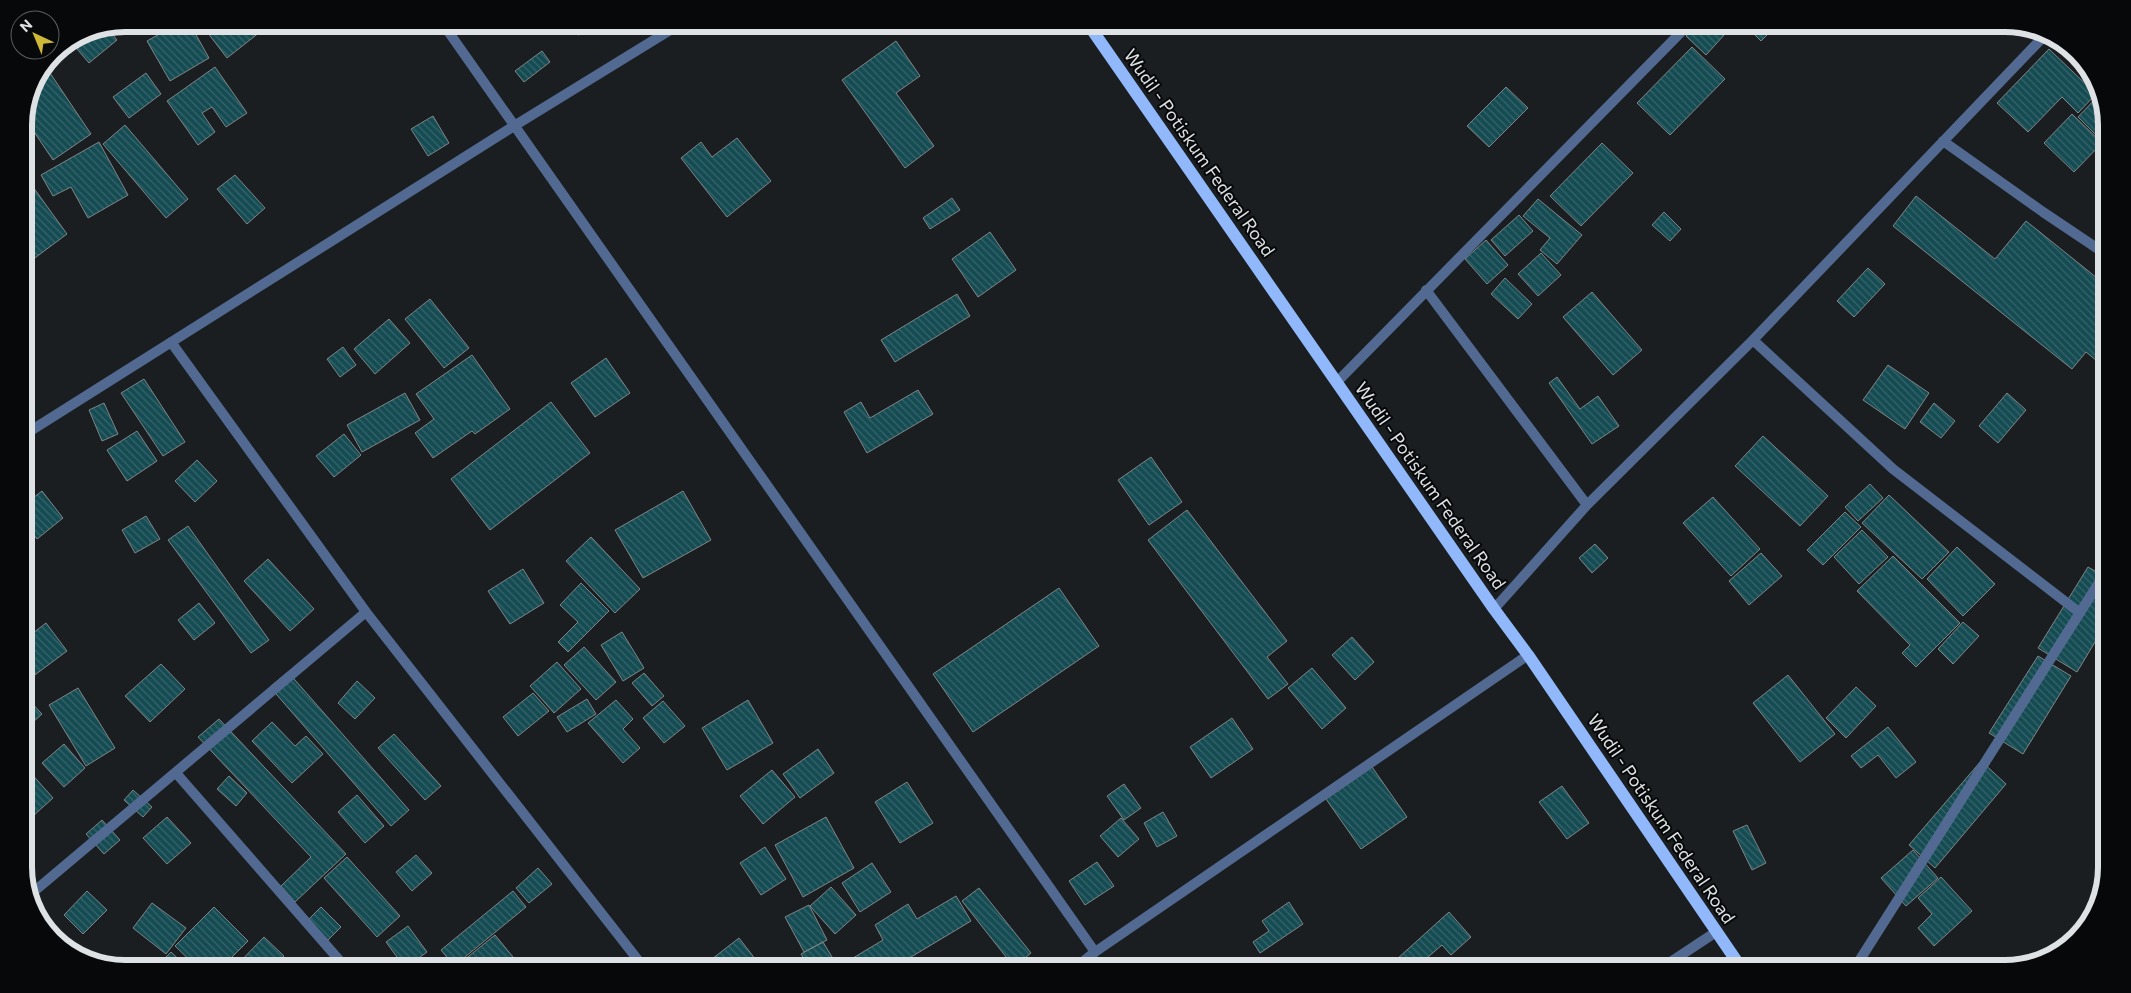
<svg xmlns="http://www.w3.org/2000/svg" width="2131" height="993" font-family="Commissioner,sans-serif">
  <defs>
    <pattern id="building-back-hatch" width="6" height="6" patternUnits="userSpaceOnUse" patternTransform="scale(1.25)"><rect width="6" height="6" fill="#154b52"/><path d="M-1 5l2 2M0 0l6 6M5-1l2 2" fill="none" stroke="#37656b"/></pattern>
  </defs>
  <rect width="100%" height="100%" fill="#1a1e20"/>
  <!-- building -->
  <path fill="url(#building-back-hatch)" stroke="#7f8586" d="M 177,24 L 190,24 L 209,58 L 170,81 L 147,41 Z
    M 201,24 L 253,24 L 260,32 L 227,58 Z
    M 510,24 L 523,24 L 516,30 Z
    M 573,24 L 601,24 L 578,35 Z
    M 1697,24 L 1734,24 L 1706,55 L 1686,36 Z
    M 1744,24 L 1778,24 L 1761,41 Z
    M 107,27 L 117,40 L 89,63 L 71,42 L 87,31 Z
    M 896,41 L 920,76 L 896,93 L 934,146 L 905,168 L 842,80 Z
    M 1692,47 L 1725,79 L 1670,135 L 1637,103 Z
    M 2049,49 L 2096,94 L 2078,113 L 2062,97 L 2028,132 L 1997,103 Z
    M 542,51 L 550,62 L 524,82 L 515,71 Z
    M 46,67 L 91,134 L 53,160 L 24,117 L 32,86 Z
    M 215,67 L 247,113 L 226,127 L 212,107 L 202,113 L 215,132 L 198,145 L 167,101 Z
    M 146,73 L 161,94 L 129,118 L 113,97 Z
    M 1506,87 L 1528,108 L 1489,147 L 1467,126 Z
    M 2099,95 L 2107,119 L 2107,146 L 2078,117 Z
    M 2072,114 L 2102,143 L 2074,172 L 2044,143 Z
    M 433,116 L 449,143 L 428,156 L 411,129 Z
    M 125,125 L 188,199 L 166,218 L 103,144 Z
    M 737,138 L 771,181 L 727,217 L 681,158 L 701,142 L 712,157 Z
    M 99,142 L 128,195 L 88,218 L 71,187 L 53,196 L 41,175 Z
    M 1602,143 L 1633,173 L 1581,226 L 1550,196 Z
    M 235,175 L 265,208 L 247,224 L 217,189 Z
    M 28,180 L 67,234 L 24,266 L 24,183 Z
    M 1916,196 L 1995,259 L 2026,221 L 2107,286 L 2107,369 L 2086,352 L 2072,369 L 1893,226 Z
    M 952,198 L 960,210 L 930,229 L 923,218 Z
    M 1538,199 L 1582,235 L 1557,264 L 1540,250 L 1550,238 L 1523,216 Z
    M 1664,212 L 1681,229 L 1670,241 L 1652,225 Z
    M 1519,215 L 1533,231 L 1505,256 L 1491,240 Z
    M 990,232 L 1016,270 L 978,297 L 952,259 Z
    M 1486,240 L 1508,265 L 1487,284 L 1465,259 Z
    M 1541,253 L 1561,275 L 1538,296 L 1518,274 Z
    M 1868,268 L 1885,284 L 1854,317 L 1837,301 Z
    M 1505,278 L 1532,304 L 1518,319 L 1491,294 Z
    M 1592,292 L 1642,350 L 1613,375 L 1563,317 Z
    M 957,294 L 970,316 L 895,362 L 881,340 Z
    M 430,299 L 469,348 L 444,368 L 405,319 Z
    M 389,319 L 410,343 L 375,374 L 354,349 Z
    M 343,347 L 356,365 L 340,377 L 327,359 Z
    M 472,355 L 510,409 L 475,434 L 472,431 L 433,458 L 415,433 L 434,419 L 416,394 Z
    M 606,358 L 630,393 L 595,417 L 571,383 Z
    M 1888,365 L 1929,393 L 1905,429 L 1863,400 Z
    M 1557,377 L 1580,409 L 1598,396 L 1619,426 L 1592,444 L 1549,383 Z
    M 144,379 L 185,442 L 163,456 L 121,393 Z
    M 918,390 L 933,414 L 867,453 L 844,412 L 861,402 L 870,418 Z
    M 405,393 L 420,420 L 362,452 L 347,425 Z
    M 2007,393 L 2026,410 L 1998,443 L 1979,426 Z
    M 551,402 L 590,453 L 490,530 L 451,479 Z
    M 104,403 L 118,434 L 102,441 L 89,410 Z
    M 1934,403 L 1955,421 L 1941,438 L 1920,422 Z
    M 137,431 L 157,461 L 127,481 L 107,450 Z
    M 344,434 L 361,455 L 334,477 L 316,456 Z
    M 1763,436 L 1828,496 L 1800,526 L 1735,466 Z
    M 1151,457 L 1182,502 L 1149,525 L 1118,480 Z
    M 197,460 L 217,481 L 195,502 L 175,481 Z
    M 1870,484 L 1883,498 L 1858,521 L 1845,507 Z
    M 42,491 L 63,518 L 37,539 L 24,522 L 24,505 Z
    M 683,491 L 711,540 L 643,578 L 615,530 Z
    M 1889,495 L 1949,552 L 1922,579 L 1862,523 Z
    M 1713,497 L 1760,549 L 1731,576 L 1683,523 Z
    M 1187,510 L 1287,641 L 1267,657 L 1288,684 L 1268,699 L 1148,540 Z
    M 1845,512 L 1861,527 L 1823,565 L 1807,550 Z
    M 146,516 L 160,539 L 135,553 L 122,530 Z
    M 188,526 L 269,640 L 251,653 L 168,540 Z
    M 1862,530 L 1888,557 L 1859,584 L 1834,557 Z
    M 591,537 L 640,589 L 615,613 L 566,561 Z
    M 1595,544 L 1608,558 L 1592,573 L 1579,558 Z
    M 1957,547 L 1995,584 L 1963,616 L 1927,579 Z
    M 1761,553 L 1782,576 L 1749,605 L 1729,581 Z
    M 2107,553 L 2107,574 L 2097,566 Z
    M 1893,556 L 1960,623 L 1916,667 L 1902,653 L 1910,645 L 1857,591 Z
    M 268,559 L 314,609 L 290,631 L 244,581 Z
    M 2088,567 L 2107,578 L 2107,622 L 2077,672 L 2038,648 Z
    M 523,569 L 544,603 L 510,624 L 488,591 Z
    M 581,583 L 609,611 L 568,652 L 558,642 L 578,622 L 560,605 Z
    M 1059,588 L 1099,646 L 973,732 L 933,674 Z
    M 199,603 L 215,623 L 194,640 L 178,620 Z
    M 1963,622 L 1979,636 L 1953,664 L 1938,649 Z
    M 46,623 L 67,651 L 24,683 L 24,640 Z
    M 622,632 L 644,668 L 623,681 L 601,645 Z
    M 1352,637 L 1374,662 L 1355,680 L 1332,655 Z
    M 584,647 L 616,682 L 596,700 L 564,665 Z
    M 2038,656 L 2071,676 L 2023,754 L 1989,733 Z
    M 557,662 L 581,689 L 554,713 L 530,686 Z
    M 161,664 L 185,689 L 150,722 L 125,696 Z
    M 1312,668 L 1346,708 L 1322,729 L 1288,688 Z
    M 288,672 L 409,810 L 391,826 L 270,687 Z
    M 644,673 L 664,696 L 652,706 L 632,683 Z
    M 1788,675 L 1835,734 L 1800,762 L 1753,703 Z
    M 357,681 L 375,698 L 355,719 L 338,703 Z
    M 1856,687 L 1876,706 L 1846,738 L 1826,718 Z
    M 78,688 L 115,748 L 86,766 L 49,705 Z
    M 533,693 L 549,711 L 518,736 L 503,717 Z
    M 24,695 L 42,714 L 24,730 Z
    M 587,699 L 596,714 L 567,732 L 557,717 Z
    M 616,700 L 633,719 L 623,729 L 640,748 L 623,763 L 588,723 Z
    M 748,700 L 773,743 L 727,770 L 702,728 Z
    M 663,701 L 685,726 L 664,743 L 643,718 Z
    M 1232,718 L 1253,749 L 1211,778 L 1190,747 Z
    M 219,719 L 346,854 L 295,902 L 281,886 L 311,857 L 198,737 Z
    M 272,722 L 295,746 L 306,736 L 323,754 L 292,783 L 252,741 Z
    M 1888,727 L 1916,762 L 1896,778 L 1878,755 L 1861,768 L 1851,756 Z
    M 394,734 L 441,786 L 425,800 L 378,748 Z
    M 64,744 L 85,768 L 64,787 L 42,763 Z
    M 818,749 L 834,773 L 800,798 L 783,774 Z
    M 1981,761 L 2006,784 L 1935,868 L 1909,845 Z
    M 1372,767 L 1407,817 L 1361,849 L 1326,799 Z
    M 772,770 L 795,797 L 763,824 L 740,796 Z
    M 29,771 L 53,798 L 33,816 L 24,806 L 24,776 Z
    M 229,776 L 247,793 L 236,806 L 217,789 Z
    M 907,782 L 933,823 L 900,843 L 875,802 Z
    M 1124,784 L 1141,808 L 1124,820 L 1107,796 Z
    M 1562,786 L 1589,823 L 1567,839 L 1539,802 Z
    M 133,790 L 152,807 L 143,817 L 124,800 Z
    M 357,795 L 384,826 L 365,843 L 338,812 Z
    M 1163,812 L 1177,836 L 1157,847 L 1144,823 Z
    M 167,817 L 191,843 L 167,864 L 143,838 Z
    M 826,817 L 854,868 L 803,897 L 775,845 Z
    M 1121,818 L 1139,839 L 1118,857 L 1100,836 Z
    M 102,820 L 120,840 L 104,854 L 86,834 Z
    M 1747,825 L 1766,863 L 1752,870 L 1733,831 Z
    M 765,847 L 786,879 L 761,895 L 740,863 Z
    M 1913,850 L 1938,878 L 1906,906 L 1881,878 Z
    M 416,855 L 432,873 L 412,891 L 396,872 Z
    M 347,857 L 400,916 L 377,937 L 324,878 Z
    M 1097,862 L 1114,886 L 1085,905 L 1069,881 Z
    M 872,863 L 891,892 L 860,912 L 842,883 Z
    M 538,868 L 552,884 L 529,903 L 516,888 Z
    M 1941,877 L 1972,911 L 1934,946 L 1918,928 L 1932,914 L 1918,898 Z
    M 831,887 L 856,915 L 835,934 L 810,906 Z
    M 979,888 L 1031,953 L 1014,967 L 962,901 Z
    M 87,891 L 107,910 L 83,934 L 64,915 Z
    M 513,891 L 526,907 L 454,966 L 441,950 Z
    M 956,896 L 971,921 L 891,969 L 860,969 L 853,958 L 883,940 L 875,925 L 908,904 L 917,919 Z
    M 1289,902 L 1303,924 L 1260,953 L 1253,942 L 1269,931 L 1262,921 Z
    M 152,903 L 186,928 L 166,954 L 133,928 Z
    M 809,905 L 827,940 L 804,952 L 785,917 Z
    M 214,907 L 248,941 L 220,969 L 199,969 L 175,946 Z
    M 321,907 L 341,927 L 328,940 L 307,921 Z
    M 1449,912 L 1471,937 L 1451,955 L 1442,945 L 1414,969 L 1406,969 L 1397,959 Z
    M 408,926 L 427,952 L 405,968 L 386,942 Z
    M 495,935 L 513,957 L 498,969 L 453,969 Z
    M 264,937 L 284,956 L 271,969 L 233,969 Z
    M 739,938 L 756,960 L 744,969 L 699,969 Z
    M 823,942 L 838,967 L 834,969 L 810,969 L 801,954 Z
    M 171,952 L 189,969 L 154,969 Z"/>
  <g fill="none" stroke-linecap="round" stroke-linejoin="round">
    <!-- street -->
    <path stroke="#526a91" stroke-width="10" d="M 443,24 L 1095,952
      M 1943,141 L 2043,212 L 2107,255
      M 1426,290 L 1587,505
      M 1753,340 L 1893,469 L 2080,613
      M 171,342 L 366,612 L 645,969
      M 1337,382 L 1689,24
      M 24,435 L 514,126 L 680,24
      M 1494,609 L 1587,505 L 1753,340 L 2047,33
      M 176,773 L 347,969
      M 31,894 L 366,612
      M 1074,969 L 1095,952 L 1528,655
      M 1660,969 L 1716,932
      M 1854,969 L 2107,570"/>
    <!-- primary -->
    <path stroke="#90b8fa" stroke-width="12" d="M 1088,24 L 1494,609 L 1528,655 L 1742,969"/>
  </g>
  <g text-anchor="middle" stroke-width="4" stroke-linejoin="round" paint-order="stroke">
    <!-- street labels -->
    <g font-size="18" fill="#dfe2e4" stroke="#060809">
      <text transform="translate(1199 153) rotate(55)" y="6">Wudil - Potiskum Federal Road</text>
      <text transform="translate(1430 486) rotate(55)" y="6">Wudil - Potiskum Federal Road</text>
      <text transform="translate(1661 819) rotate(56)" y="6">Wudil - Potiskum Federal Road</text>
    </g>
  </g>
  <!-- crop -->
  <path d="M0 0H2131V993H0ZM125 32H2005A93 93 0 0 1 2098 125V867A93 93 0 0 1 2005 960H125A93 93 0 0 1 32 867V125A93 93 0 0 1 125 32Z" fill="#060809" fill-rule="evenodd"/>
  <path fill="none" stroke="#dfe2e4" stroke-width="6" d="M125 32H2005A93 93 0 0 1 2098 125V867A93 93 0 0 1 2005 960H125A93 93 0 0 1 32 867V125A93 93 0 0 1 125 32Z"/>
  <!-- north arrow -->
  <g transform="translate(35 35) rotate(316)"><circle r="24" fill="#060809" stroke="#5d5f61"/>
  <path d="M0-4L9 19L0 12L-9 19Z" fill="#cfb837"/>
  <text y="-8" font-size="14" font-weight="bold" text-anchor="middle" fill="#dfe2e4">N</text>
  </g>
</svg>
